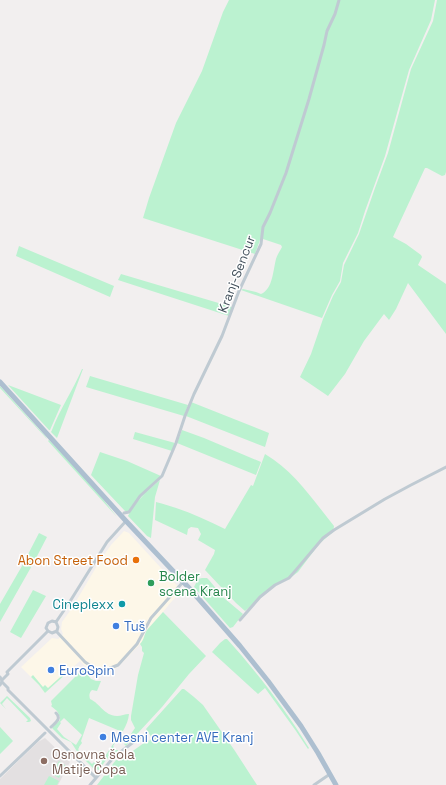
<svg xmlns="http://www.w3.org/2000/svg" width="446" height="785" font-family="'Space Grotesk',sans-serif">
  <rect width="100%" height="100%" fill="#f2efef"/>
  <!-- commercial -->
  <path fill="#fdf7e8" d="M 124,531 L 129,533 L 183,592 L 181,592 L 172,601 L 163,612 L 147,630 L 145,632 L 143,641 L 123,662 L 116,668 L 109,671 L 96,671 L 85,666 L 80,661 L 45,693 L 39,685 L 21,667 L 52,638 L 58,639 L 63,634 L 61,629 L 62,622 L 72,608 L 101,559 L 111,545 Z"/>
  <!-- education -->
  <path fill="#e3e0e1" d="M 45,738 L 70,762 L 58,785 L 0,785 L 0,779 L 38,742 Z"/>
  <!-- green -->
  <path fill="#bbf2d0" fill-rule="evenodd" d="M 229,0 L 435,0 L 431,20 L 409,70 L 385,156 L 365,211 L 358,233 L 343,263 L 340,281 L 332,295 L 322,318 L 241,290 L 243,289 L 256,292 L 261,294 C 273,289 273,270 276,259 C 277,255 280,251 282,247 L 281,245 L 263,239 L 260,240 L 255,254 L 143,218 L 149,198 L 176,123 L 202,71 L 223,12 Z
    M 437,0 L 446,0 L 446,172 L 445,175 L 442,176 L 427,168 L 425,168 L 393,237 L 406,244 L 421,255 L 422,257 L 418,265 L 446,284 L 446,334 L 408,283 L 396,309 L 389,320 L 384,314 L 364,341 L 345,374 L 328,396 L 300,377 L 311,354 L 323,319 L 333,296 L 341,282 L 344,265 L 359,234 L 375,188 L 388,153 L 411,69 L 433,21 Z
    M 19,246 L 114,286 L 110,297 L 16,256 Z
    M 121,274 L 232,307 L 229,316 L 118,280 Z
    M 82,369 L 83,369 L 57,438 L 51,432 L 52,430 C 60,409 73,390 82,369 Z
    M 90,376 L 188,405 L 184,416 L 86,387 Z
    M 8,385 L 61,405 L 50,430 L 49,430 Z
    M 0,386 L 46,437 L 47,439 L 0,388 Z
    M 191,402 L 269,433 L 265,447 L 186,416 Z
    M 182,430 L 204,438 L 261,462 L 256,475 L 177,443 Z
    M 135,432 L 175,443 L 172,451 L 133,439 Z
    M 49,440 L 95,489 L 117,517 L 48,441 Z
    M 100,452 L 127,461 L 161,476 L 128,512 L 125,511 L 91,475 Z
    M 265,454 C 294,471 313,500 334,526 L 333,532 L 319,544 L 298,572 L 290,578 L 276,585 L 245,611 L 236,603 L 205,570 L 214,554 L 215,550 L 198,540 L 201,534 L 198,528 L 191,527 L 188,529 L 187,535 L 155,520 L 156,502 C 180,508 203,518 225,529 L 251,485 L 253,486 Z
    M 160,480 L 155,497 L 151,538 L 147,536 L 128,516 C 136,500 147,491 160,480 Z
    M 39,533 L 47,537 L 34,562 L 0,622 L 0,604 L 22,566 Z
    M 202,578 L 207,578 L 209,580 L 224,598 L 243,614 L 233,627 L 230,628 L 194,587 L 198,579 Z
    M 33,590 L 46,596 L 21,638 L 10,632 Z
    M 163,612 L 206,656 L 189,674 L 162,707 L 126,746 L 124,744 L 135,728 L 131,720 L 131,716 L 138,675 L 144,653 L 142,651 L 142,647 L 140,644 C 144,640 144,635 147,630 Z
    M 225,639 L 227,639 C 257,672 286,710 309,748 L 308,749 L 296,731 L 265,688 L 258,694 L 212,652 L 220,643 Z
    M 83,669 L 91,679 L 96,681 L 101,681 L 97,691 L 92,690 C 89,693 89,695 90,699 C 101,704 103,715 117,716 C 121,716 125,714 129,714 C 128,726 120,735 113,746 L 116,750 L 118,750 L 118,752 L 113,756 L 112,754 L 106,760 L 104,758 L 121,732 L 120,731 L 89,718 L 81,741 L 82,743 L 79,747 L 79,748 L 78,749 L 81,753 L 84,752 L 81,755 L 78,753 L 71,742 L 62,738 L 52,728 L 60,720 L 60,717 L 57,711 L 51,706 L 52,705 L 51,701 ZM 64,718 L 82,735 L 76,745 L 64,737 L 57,729 L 61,723 L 60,722 Z
    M 67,671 L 68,672 L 45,693 L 39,685 L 31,677 L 33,675 L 43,687 L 45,685 L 48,688 Z
    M 182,689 L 184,689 L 194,697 L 203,705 L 235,751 L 257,785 L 97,785 L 116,760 L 117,760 L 119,761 L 148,740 L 149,741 L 152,738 L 146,729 Z
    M 7,696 L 30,718 L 31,721 L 29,722 L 26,722 L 28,720 L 7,698 L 2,704 L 6,709 L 0,703 Z
    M 0,727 L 13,741 L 0,754 Z
    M 101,750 L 103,752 L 100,757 L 103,760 L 104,759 L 106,760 L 99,770 L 93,768 L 84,759 L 85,757 L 92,764 L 94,762 L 95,763 L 99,759 L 96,755 Z
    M 59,761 L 65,765 L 59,778 L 52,774 Z
    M 49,776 L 59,781 L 57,785 L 44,785 Z"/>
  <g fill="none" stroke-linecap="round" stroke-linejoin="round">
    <!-- street -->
    <path stroke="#bfcad2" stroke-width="3" d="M 124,513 L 129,512 L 140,496 L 162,476 L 176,443 L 185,416 L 194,394 L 222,336 L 239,291 L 261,244 L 263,227 L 270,213 L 286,173 L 309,99 L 324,45 L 327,31 L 335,14 L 339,0
      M 240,620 L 260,597 L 275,585 L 289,578 L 296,570 L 323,538 L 334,530 L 385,499 L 411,485 L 446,467
      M 56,622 L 69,603 L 107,542 L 126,521
      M 48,631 L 52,633 L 57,631 L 58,627 L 56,622
      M 48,631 L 46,628 L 48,623 L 52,621 L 56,622
      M 56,631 L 85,662 L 94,668 L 101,670 L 108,669 L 118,665 L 137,644 L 151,618 L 183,582
      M 0,677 L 2,681 L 0,685
      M 2,680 L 8,674 L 7,672 L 48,631
      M 2,682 L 8,688 L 8,690 L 96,778
      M 51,727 C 55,723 62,719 56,713
      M 0,776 L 45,733
      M 90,785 L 114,757 L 140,737
      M 314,785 L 330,774"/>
    <!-- primary -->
    <path stroke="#adbfd0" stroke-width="5" d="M 0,382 L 126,521 L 190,589 L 240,646 L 268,681 L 301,726 L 318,753 L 336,785"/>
  </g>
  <!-- markers -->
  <circle fill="#e8710a" stroke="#fff" stroke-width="1.5" cx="136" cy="560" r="4"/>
  <circle fill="#2e9e5b" stroke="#fff" stroke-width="1.5" cx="151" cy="583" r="4"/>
  <circle fill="#0f9aa8" stroke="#fff" stroke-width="1.5" cx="122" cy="604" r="4"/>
  <g fill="#3f7fe0" stroke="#fff" stroke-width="1.5">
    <circle cx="116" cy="626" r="4"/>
    <circle cx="51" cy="670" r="4"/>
    <circle cx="103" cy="737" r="4"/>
  </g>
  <circle fill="#8d6e63" stroke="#fff" stroke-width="1.5" cx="44" cy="761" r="4"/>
  <g text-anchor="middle" stroke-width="3" stroke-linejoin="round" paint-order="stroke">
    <!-- street labels -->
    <g font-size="13" fill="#46535e" stroke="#fff">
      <text transform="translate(236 274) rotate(-69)" y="5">Kranj-Sencur</text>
    </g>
    <!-- food labels -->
    <g font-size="13" fill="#c56008" stroke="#fff" text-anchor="end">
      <text x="128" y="565">Abon Street Food</text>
    </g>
    <!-- leisure labels -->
    <g font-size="13" fill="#27864d" stroke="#fff" text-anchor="start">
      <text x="159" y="581">Bolder<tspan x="159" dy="15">scena Kranj</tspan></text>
    </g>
    <!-- culture labels -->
    <g font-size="13" fill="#0d838f" stroke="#fff" text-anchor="end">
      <text x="114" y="609">Cineplexx</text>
    </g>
    <!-- shop labels -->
    <g font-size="13" fill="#366cbe" stroke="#fff" text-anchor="start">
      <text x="124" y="631">Tuš</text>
      <text x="59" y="675">EuroSpin</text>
      <text x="111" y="742">Mesni center AVE Kranj</text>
    </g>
    <!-- education labels -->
    <g font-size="13" fill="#785e54" stroke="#fff" text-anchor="start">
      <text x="52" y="759">Osnovna šola<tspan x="52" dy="15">Matije Čopa</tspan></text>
    </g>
  </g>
</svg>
